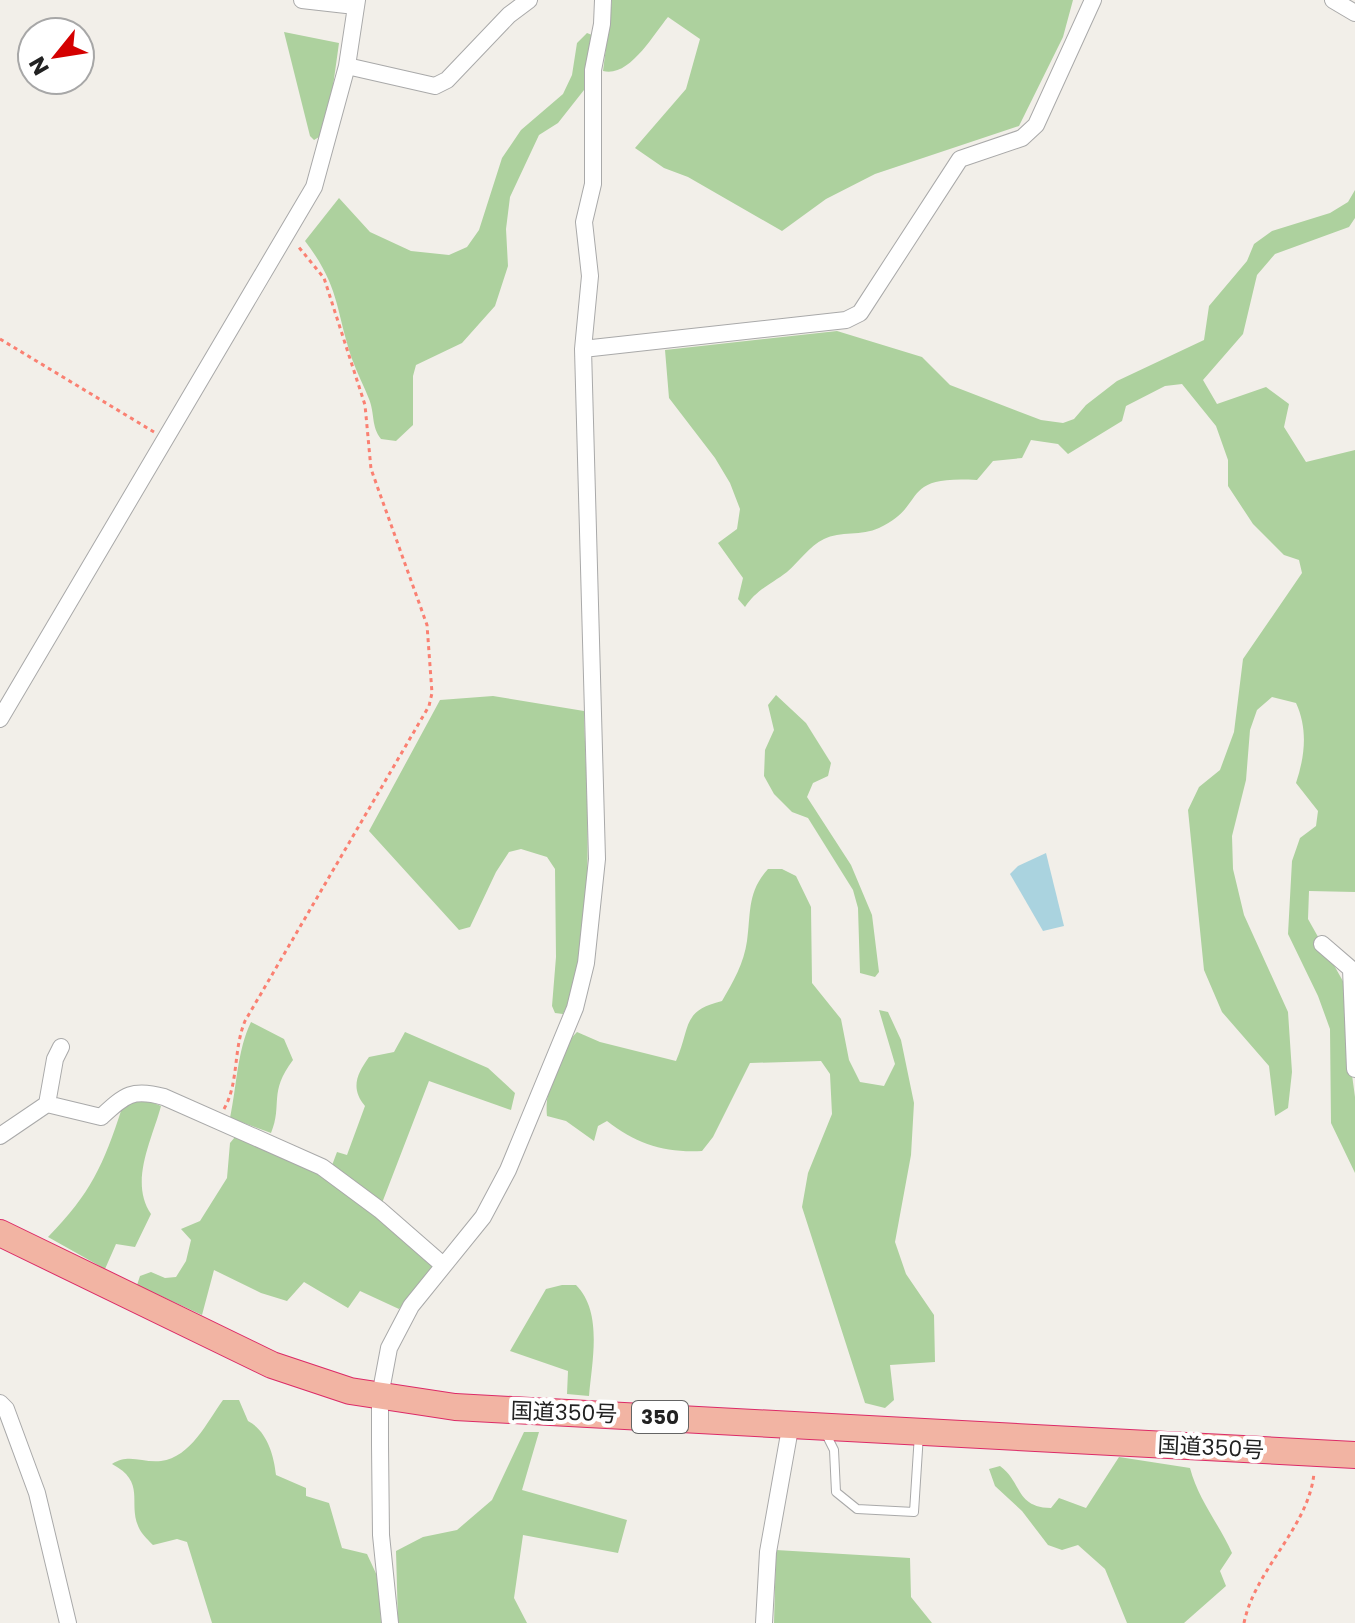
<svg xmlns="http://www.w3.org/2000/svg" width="1355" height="1623" font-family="Poppins,'Noto Sans JP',sans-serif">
  <rect width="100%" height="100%" fill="#f2efe9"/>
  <!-- forest -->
  <path fill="#add19e" d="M 612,0 L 1073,0 L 1063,37 L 1019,126 L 875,174 L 826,199 L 782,231 L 688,177 L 664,168 L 635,148 L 686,89 L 700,39 L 668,17 C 653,35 629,78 603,71 Z
    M 284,32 L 339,43 L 333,86 L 319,137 L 314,140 L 310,136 Z
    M 587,33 L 592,35 L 584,90 L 558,123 L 539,135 L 510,197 L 506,229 L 508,266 L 495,306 L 462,343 L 416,365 L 413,376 L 413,425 L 396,441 L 381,439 C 371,426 375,414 369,399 C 364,386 357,373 352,359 C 335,308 340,287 305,241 L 339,198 L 370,232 L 411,251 L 449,255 L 467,247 L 479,230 L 502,158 L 521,130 L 563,94 L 572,75 L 577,43 Z
    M 1355,190 L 1355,218 L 1349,227 L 1275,254 L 1257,275 L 1243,334 L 1203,380 L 1217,404 L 1266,387 L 1289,404 L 1284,427 L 1306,462 L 1355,450 L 1355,892 L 1309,891 L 1308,919 L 1344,983 L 1345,1023 L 1355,1097 L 1355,1173 L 1331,1123 L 1330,1029 L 1318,996 L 1288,934 L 1292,861 L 1300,838 L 1316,826 L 1318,811 L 1296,783 C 1305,756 1308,729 1296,703 L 1272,697 L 1257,710 L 1250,730 L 1246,780 L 1232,836 L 1233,869 L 1244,915 L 1288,1012 L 1292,1072 L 1288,1108 L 1275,1116 L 1269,1066 L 1222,1012 L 1204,970 L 1188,810 L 1199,787 L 1220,770 L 1234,732 L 1243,659 L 1302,573 L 1299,560 L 1284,555 L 1253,524 L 1228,486 L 1228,460 L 1216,426 L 1182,384 L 1165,386 L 1126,406 L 1122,421 L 1068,454 L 1058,444 L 1031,440 L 1022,458 L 993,461 L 977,480 C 897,475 929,505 879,528 C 862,536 840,531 824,539 C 809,546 799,562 787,572 C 770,585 757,589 745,607 L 738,599 L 743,578 L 718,543 L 737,529 L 740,509 L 730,483 L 715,458 L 669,398 L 665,350 L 837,331 L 922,357 L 950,385 L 1041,420 L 1063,423 L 1074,419 L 1086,405 L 1117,381 L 1204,340 L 1209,306 L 1247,261 L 1254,244 L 1272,231 L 1330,213 L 1348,202 Z
    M 776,695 L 806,723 L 831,763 L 828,776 L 813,783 L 807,797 L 851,865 L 872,915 L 879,972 L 875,977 L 860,973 L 858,908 L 853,890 L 808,818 L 792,812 L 774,794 L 764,776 L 765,750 L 774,730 L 768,705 Z
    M 493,696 L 584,711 C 586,790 598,946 563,1014 L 555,1013 L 552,1006 L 556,957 L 555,869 L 547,857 L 521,849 L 509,852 L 496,872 L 470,927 L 459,930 L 369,831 L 440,700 Z
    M 768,869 L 782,869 L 796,876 L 811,907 L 812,983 L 841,1019 L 849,1060 L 860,1082 L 884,1086 L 895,1064 L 879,1010 L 888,1012 L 901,1040 L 914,1103 L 911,1155 L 895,1242 L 906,1274 L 934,1315 L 935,1362 L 890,1365 L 894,1400 L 885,1408 L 865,1403 L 802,1207 L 808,1173 L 832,1114 L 830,1074 L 821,1061 L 750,1063 L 713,1137 L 702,1151 C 665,1153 636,1144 607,1121 L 598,1126 L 594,1141 L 566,1121 L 547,1116 C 544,1092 559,1049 577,1032 L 600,1042 L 676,1061 C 691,1027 681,1011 722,1001 C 733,982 744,963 747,941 C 751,913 747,892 768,869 Z
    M 251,1022 L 284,1039 L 293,1060 C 268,1093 283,1104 271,1133 L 230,1118 C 237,1085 237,1051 251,1022 Z
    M 405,1032 L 488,1068 L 515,1093 L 511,1110 L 429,1081 L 382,1203 L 331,1168 L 337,1152 L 347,1155 L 365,1106 C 350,1088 357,1074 369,1057 L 394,1052 Z
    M 137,1100 L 149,1101 L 161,1106 C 152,1140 129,1182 151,1214 L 135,1247 L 116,1244 L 105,1269 L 48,1237 C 91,1193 103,1166 122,1108 Z
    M 235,1137 L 322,1175 L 387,1223 L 433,1267 L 399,1309 L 360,1291 L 348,1308 L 304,1282 L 287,1301 L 261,1293 L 214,1270 L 202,1315 L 137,1285 L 140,1276 L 151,1272 L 165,1278 L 176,1277 L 186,1261 L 191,1240 L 181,1229 L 200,1221 L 227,1178 L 230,1143 Z
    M 562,1285 L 576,1285 C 603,1312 592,1361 589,1396 L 567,1394 L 568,1371 L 510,1351 L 546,1289 Z
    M 223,1400 L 239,1400 L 248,1421 C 267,1431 274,1455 276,1475 L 306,1488 L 306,1496 L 329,1503 L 342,1548 L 367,1554 L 379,1580 L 381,1623 L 212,1623 L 187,1542 L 177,1539 L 153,1545 C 149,1541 143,1535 140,1530 C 126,1504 148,1483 112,1464 C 129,1453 142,1463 161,1461 C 191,1457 207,1422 223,1400 Z
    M 524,1432 L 539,1432 L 522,1490 L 627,1520 L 618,1553 L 523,1535 L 514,1598 L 527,1623 L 398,1623 L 396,1551 L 423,1537 L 457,1530 L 492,1500 Z
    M 1119,1457 L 1190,1468 C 1198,1499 1219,1524 1232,1553 L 1220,1571 L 1226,1586 L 1184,1623 L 1127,1623 L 1105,1569 L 1078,1545 L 1062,1550 L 1048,1545 L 1022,1511 L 995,1486 L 989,1469 L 1000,1466 C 1023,1483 1015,1507 1051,1508 L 1059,1498 L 1086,1508 Z
    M 776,1550 L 910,1558 L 911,1597 L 932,1623 L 774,1623 Z"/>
  <!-- water -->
  <path fill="#aad3df" d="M 1046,853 L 1064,926 L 1043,931 L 1010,874 L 1018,866 Z"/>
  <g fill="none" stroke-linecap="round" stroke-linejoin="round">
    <!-- service casing -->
    <g stroke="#a9a9a9" stroke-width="10">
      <path id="service" d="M 824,1430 L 834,1450 L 836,1492 L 857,1509 L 914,1512 L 919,1434"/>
    </g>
    <!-- minor casing -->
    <g stroke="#a9a9a9" stroke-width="18">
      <path id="minor" d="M 302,0 L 355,6
        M 1333,0 L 1355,13
        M 347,66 L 435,86 L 447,80 L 509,15 L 529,0
        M 583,349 L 846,320 L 860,313 L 960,159 L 1022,138 L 1036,125 L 1093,0
        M 0,719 L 314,187 L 347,66 L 357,0
        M 1322,944 L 1351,969 L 1355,1069
        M 47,1104 L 101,1117 C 125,1095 132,1088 164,1097 L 322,1167 L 380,1210 L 443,1265
        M 0,1136 L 47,1104 L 55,1059 L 61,1047
        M 0,1403 L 6,1409 L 37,1493 L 68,1623
        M 390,1623 L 381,1535 L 380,1445 L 380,1396 L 389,1348 L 411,1306 L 483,1217 L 508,1170 L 575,1008 L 586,963 L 597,859 L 583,349 L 590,276 L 584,222 L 593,184 L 593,70 L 602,24 L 603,0
        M 764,1623 L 768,1552 L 791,1423"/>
    </g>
    <!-- trunk casing -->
    <g stroke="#dc2a67" stroke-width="28">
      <path id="trunk" d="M 0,1233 L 272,1365 L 350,1391 L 455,1407 L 1355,1455"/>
    </g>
    <!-- path -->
    <path stroke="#fa8072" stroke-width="3" stroke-dasharray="4 4" stroke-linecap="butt" d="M 0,339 L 154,432
      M 224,1109 C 239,1083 233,1050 245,1021 L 429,706 L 432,693 L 427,625 L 371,469 L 365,405 L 324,278 L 297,245
      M 1244,1623 C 1255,1569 1309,1527 1314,1473"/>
    <!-- service -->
    <use href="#service" stroke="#fff" stroke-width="8"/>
    <!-- minor -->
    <use href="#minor" stroke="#fff" stroke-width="16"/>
    <!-- trunk -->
    <use href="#trunk" stroke="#f2b4a3" stroke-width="26"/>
  </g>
  <g text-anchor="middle" stroke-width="8" stroke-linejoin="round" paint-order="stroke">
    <!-- shield labels -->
    <rect fill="#fff" stroke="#646464" stroke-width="2" x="632" y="1401" width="56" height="32" rx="6"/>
    <g font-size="20" font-weight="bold" fill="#222">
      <text x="660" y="1424">350</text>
    </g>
    <!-- street labels -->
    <g font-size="22" fill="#222" stroke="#fff">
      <text transform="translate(564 1412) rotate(2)" y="8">国道350号</text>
      <text transform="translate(1211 1447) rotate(3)" y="8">国道350号</text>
    </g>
  </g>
  <!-- north arrow -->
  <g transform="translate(56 56) rotate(240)"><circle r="38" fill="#ffffff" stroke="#a7a7a7" stroke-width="2"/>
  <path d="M0-6L14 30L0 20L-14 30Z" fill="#d40000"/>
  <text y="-12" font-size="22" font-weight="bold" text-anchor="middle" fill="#222222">N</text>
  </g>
</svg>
